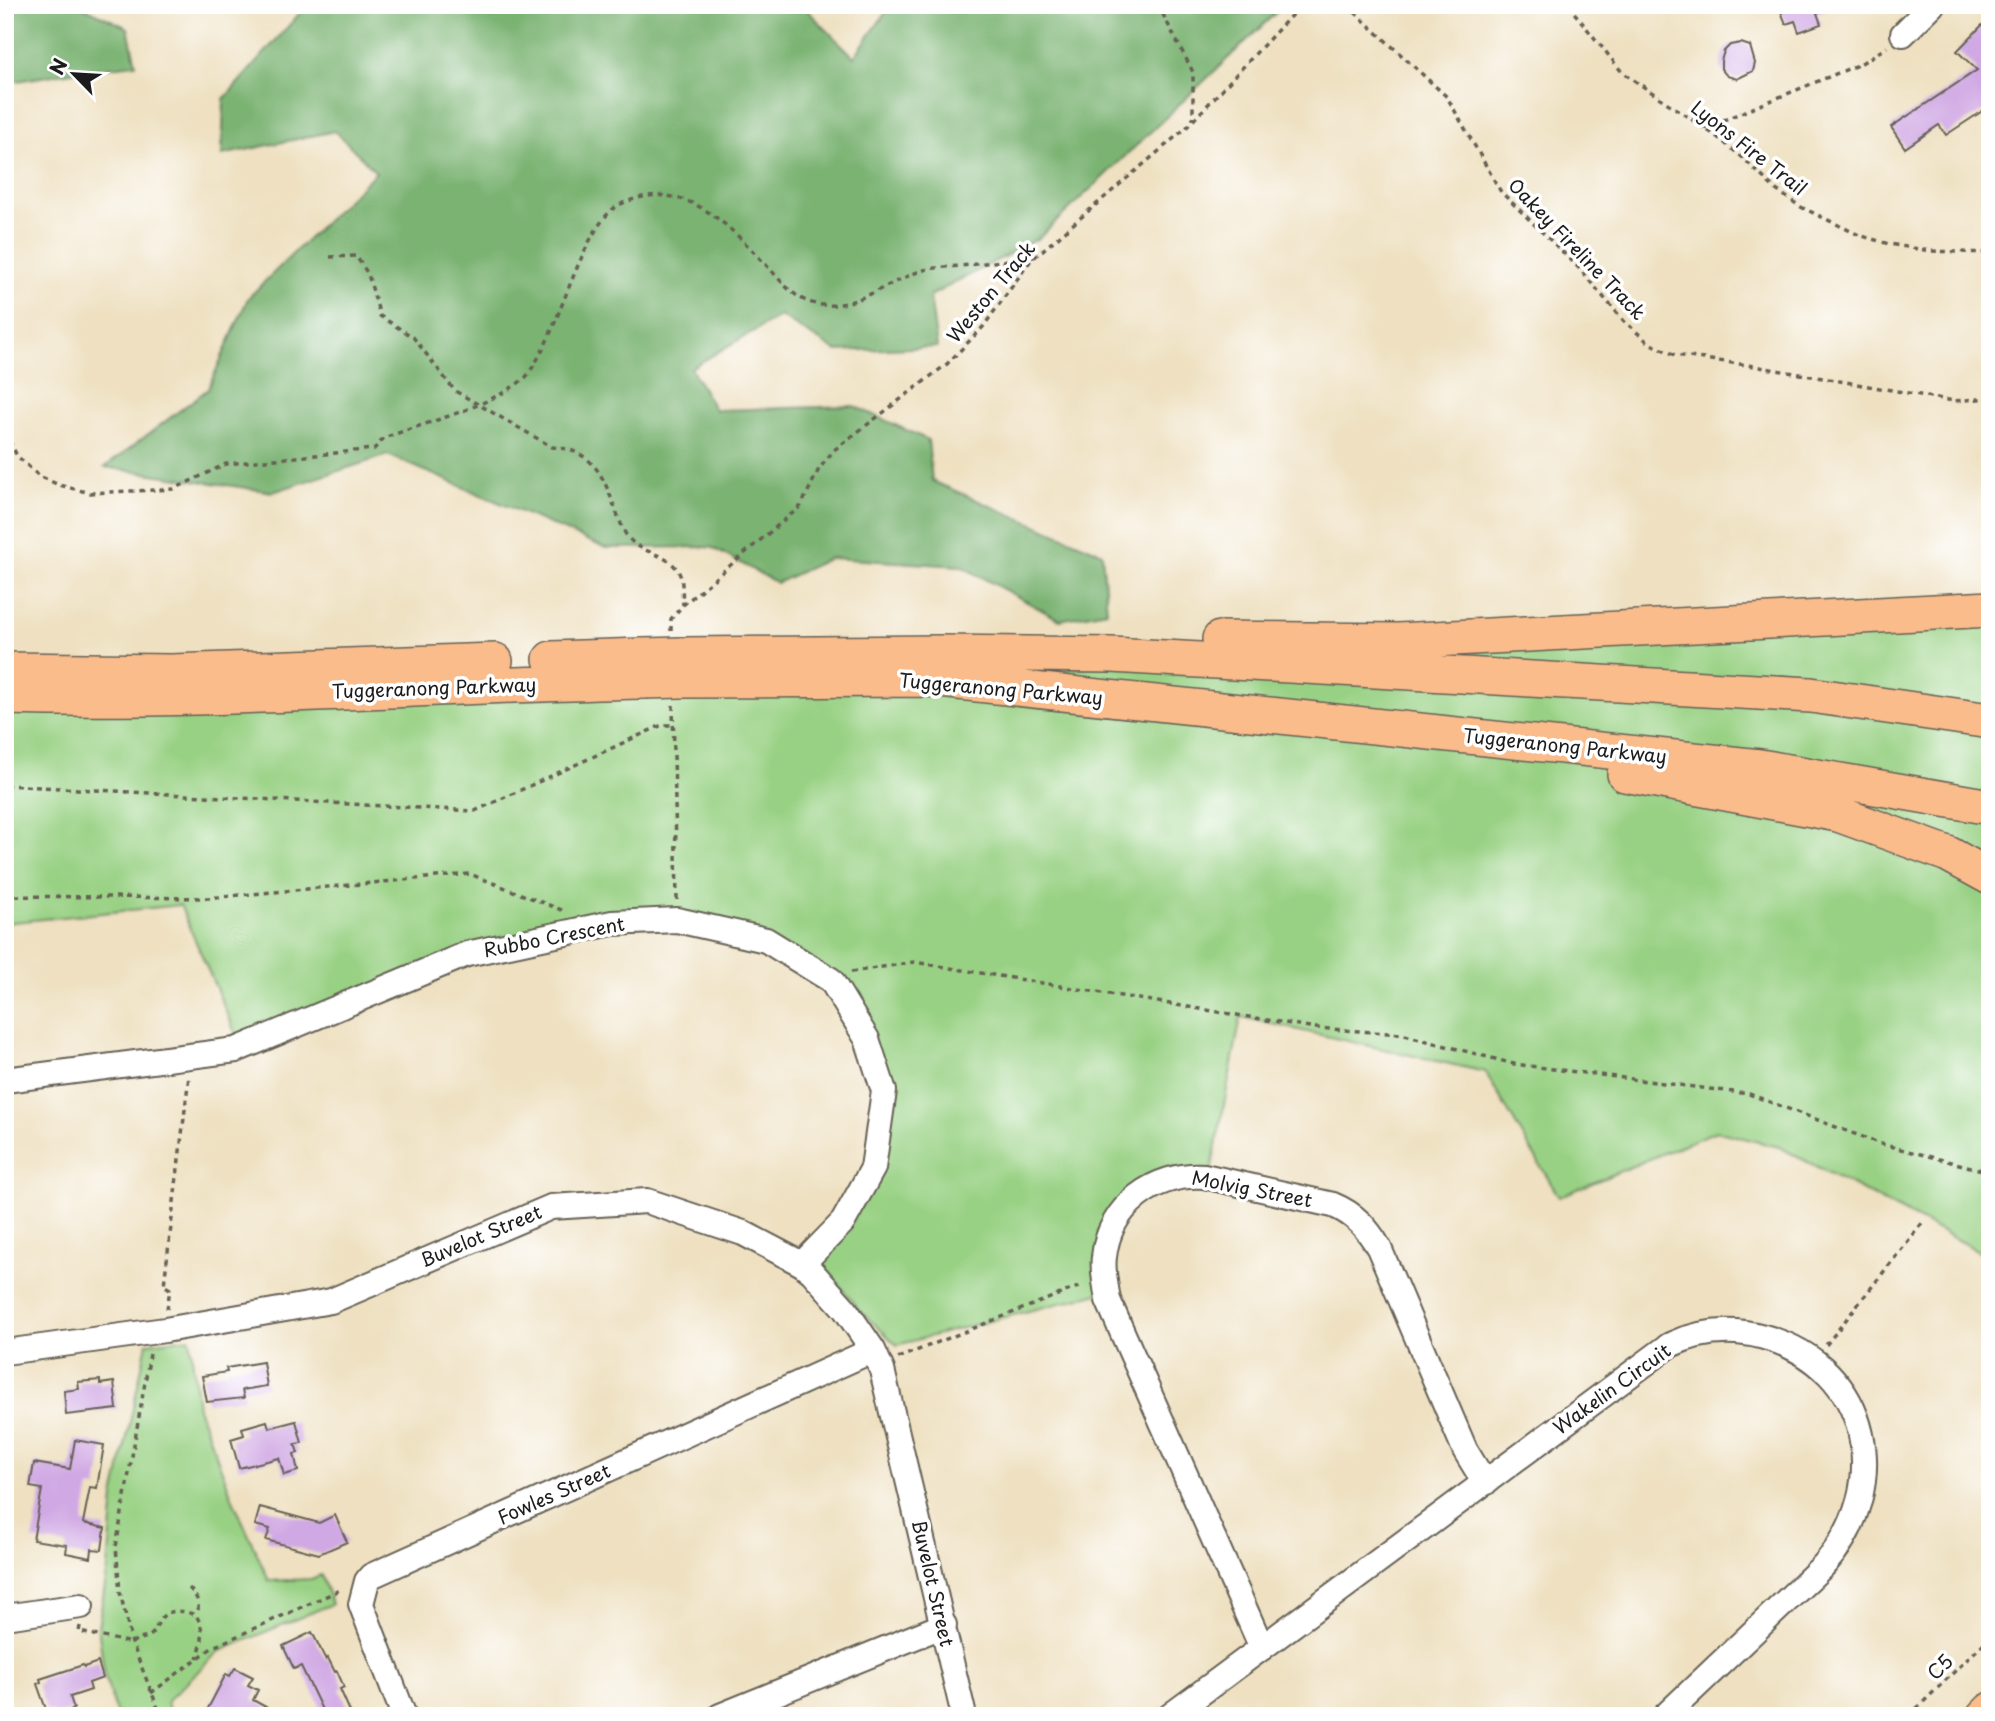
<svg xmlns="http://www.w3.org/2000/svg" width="1995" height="1721" font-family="'Playpen Sans',sans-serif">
  <rect width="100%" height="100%" fill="#fff"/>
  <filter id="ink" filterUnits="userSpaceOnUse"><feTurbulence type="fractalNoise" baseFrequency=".0143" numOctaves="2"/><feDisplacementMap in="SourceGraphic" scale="14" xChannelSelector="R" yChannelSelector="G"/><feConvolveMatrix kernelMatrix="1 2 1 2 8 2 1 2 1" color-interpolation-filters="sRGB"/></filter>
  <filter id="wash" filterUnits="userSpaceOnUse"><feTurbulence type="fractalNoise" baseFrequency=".00686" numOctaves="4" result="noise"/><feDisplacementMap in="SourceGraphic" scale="28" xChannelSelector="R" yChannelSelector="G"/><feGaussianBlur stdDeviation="1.57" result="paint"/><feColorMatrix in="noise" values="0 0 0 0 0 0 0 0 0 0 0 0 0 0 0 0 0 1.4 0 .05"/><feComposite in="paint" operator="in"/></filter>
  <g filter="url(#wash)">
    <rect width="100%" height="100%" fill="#eee0c0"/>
    <!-- green -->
    <path fill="#99d184" stroke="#5a7650" stroke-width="2" d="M 1990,619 L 1990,1257 L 1779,1147 L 1716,1131 L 1559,1197 L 1485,1072 L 1241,1017 L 1210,1177 L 1140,1193 L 1098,1230 L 1099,1293 L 897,1345 L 859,1310 L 819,1259 L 877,1169 L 872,1035 L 768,936 L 608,914 L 238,1039 L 180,905 L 5,923 L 5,708 L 943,688 L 1209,648 Z
      M 190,1338 L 198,1408 L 234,1502 L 269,1581 L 311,1579 L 321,1575 L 332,1604 L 218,1652 L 167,1701 L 170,1716 L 117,1716 L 105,1677 L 98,1627 L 108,1568 L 114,1497 L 147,1343 Z"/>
    <!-- forest -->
    <path fill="#7ab372" stroke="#4b6847" stroke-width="2" d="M 5,5 L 79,5 L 128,28 L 136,64 L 84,70 L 5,83 Z
      M 307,5 L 802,5 L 854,57 L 889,8 L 889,5 L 1280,5 L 1282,7 L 1039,238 L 930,296 L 937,347 L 836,351 L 780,316 L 691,368 L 715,410 L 854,406 L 928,440 L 932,481 L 1102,553 L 1107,611 L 1060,620 L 961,566 L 830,558 L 777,583 L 711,547 L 605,548 L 388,455 L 273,492 L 105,467 L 208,389 L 248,298 L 376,172 L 335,131 L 222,155 L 224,99 Z"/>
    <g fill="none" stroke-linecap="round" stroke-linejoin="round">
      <!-- stream -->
      <path stroke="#55c3c8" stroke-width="6" d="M 5,562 L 6,562"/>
    </g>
    <g id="blocks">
      <!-- building -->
      <path fill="#d0a9e4" d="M 1788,5 L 1832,5 L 1832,7 L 1817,13 L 1821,24 L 1799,32 L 1795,21 L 1786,24 L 1780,9 Z
        M 1990,17 L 1990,106 L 1946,135 L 1939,125 L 1905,148 L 1891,127 L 1977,70 L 1957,51 Z
        M 1741,43 L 1750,46 L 1755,63 L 1753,71 L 1737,79 L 1727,76 L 1721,69 L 1721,61 L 1724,51 L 1730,45 Z
        M 263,1362 L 267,1386 L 242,1390 L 244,1398 L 207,1402 L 202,1376 L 227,1372 L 226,1368 Z
        M 100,1380 L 100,1384 L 114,1382 L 117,1409 L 66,1415 L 64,1391 L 79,1389 L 78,1382 Z
        M 267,1421 L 269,1428 L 296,1421 L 302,1443 L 295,1444 L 298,1453 L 294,1454 L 298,1471 L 284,1475 L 279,1458 L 239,1468 L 231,1439 L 244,1435 L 242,1428 Z
        M 75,1440 L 104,1445 L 97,1488 L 90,1487 L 83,1523 L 105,1528 L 102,1550 L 92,1549 L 91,1558 L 66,1553 L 67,1545 L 33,1540 L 42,1489 L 30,1487 L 34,1463 L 70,1469 Z
        M 260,1507 L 319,1523 L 335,1515 L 347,1542 L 319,1554 L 266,1540 L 270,1529 L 255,1525 Z
        M 312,1632 L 326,1660 L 328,1658 L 335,1672 L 337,1671 L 344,1687 L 340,1689 L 352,1716 L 325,1716 L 301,1666 L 294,1669 L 283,1646 Z
        M 98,1662 L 103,1678 L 89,1683 L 91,1690 L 70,1697 L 74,1709 L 54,1716 L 52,1710 L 47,1712 L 37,1684 L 41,1682 L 40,1679 L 83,1665 L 84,1667 Z
        M 235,1668 L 253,1677 L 248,1685 L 258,1690 L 253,1700 L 282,1716 L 204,1716 L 226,1674 L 230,1676 Z"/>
    </g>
  </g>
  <g filter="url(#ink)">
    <use href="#blocks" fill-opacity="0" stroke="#666155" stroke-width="2"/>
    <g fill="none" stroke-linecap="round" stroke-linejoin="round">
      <!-- minor casing -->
      <g stroke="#666155" stroke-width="28">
        <path id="minor" d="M 1903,34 L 1932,5
          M 5,1080 L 236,1050 L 467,954 L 612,923 L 677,920 L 766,940 L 831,980 L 867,1039 L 884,1091 L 873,1168 L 843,1222 L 802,1264
          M 5,1352 L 165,1330 L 331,1301 L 551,1207 L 647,1201 L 743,1233 L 802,1264 L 812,1272 L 845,1309 L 873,1350 L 882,1370 L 964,1716
          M 5,1617 L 81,1606
          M 1262,1648 L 1108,1300 C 1106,1286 1102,1270 1104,1257 C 1109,1206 1155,1173 1204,1176 L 1333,1205 C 1355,1214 1368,1229 1379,1248 L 1465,1450 L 1485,1483
          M 404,1716 L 361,1604 L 367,1581 L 371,1576 L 873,1350
          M 720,1716 L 944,1625
          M 1170,1716 L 1670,1345 C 1700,1331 1732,1328 1764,1337 C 1872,1366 1894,1488 1823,1566 L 1665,1716"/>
      </g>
      <!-- major casing -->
      <g stroke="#666155" stroke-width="35">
        <path id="major" d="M 1983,1716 L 1990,1709"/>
      </g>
      <!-- highway casing -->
      <g stroke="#666155" stroke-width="38">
        <path id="highway" d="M 1220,639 L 1398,641 L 1990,609
          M 681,655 L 941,653 L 1112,655 L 1811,695 L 1990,721
          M 551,659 L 643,656
          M 5,670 L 171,672 L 495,661
          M 682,680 L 930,679 L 1760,767 L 1990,807
          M 5,697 C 218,703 431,685 644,681
          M 1625,774 L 1838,814 L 1948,854 L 1990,877"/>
      </g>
      <!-- path -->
      <path stroke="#666155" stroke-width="3.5" stroke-dasharray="5 5" stroke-linecap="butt" d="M 1158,5 L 1193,72 L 1193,120
        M 1347,5 L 1447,97 L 1501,192 L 1576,265 L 1624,321 L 1649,343 L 1675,355 L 1754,366 L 1954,401 L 1990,398
        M 1568,5 L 1622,72 L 1716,136 L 1742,157 L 1776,190 L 1801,207 L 1859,235 L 1889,244 L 1930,251 L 1990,253
        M 1704,128 L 1860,64 L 1887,47
        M 330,257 L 356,256 L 368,274 L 380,316 L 413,337 L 455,391 L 552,447 C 597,450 604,480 618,516 C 621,523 623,531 627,536 C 641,556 674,552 681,578 C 683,586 682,597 683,605
        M 5,432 L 17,456 L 39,476 L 59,485 L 90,493 L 174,489 L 226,464 L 374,449 L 384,438 C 427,422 490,407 525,378 C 530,373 533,366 537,360 C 560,324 585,220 621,204 C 685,175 729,226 769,268 C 781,281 792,296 809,302 C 848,316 887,281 924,270 C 935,267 949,267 961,266 C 985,263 1010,260 1034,257
        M 671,631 L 671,619 L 683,605 L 801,506 L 819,469 L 834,450 L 947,364 L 983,327 L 1031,260 L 1186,128 L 1301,5
        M 673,705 L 677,900
        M 5,785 L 475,811 L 662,725 L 673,725
        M 5,896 L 208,898 L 470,874 L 564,911
        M 851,972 L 914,962 L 1316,1028 L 1401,1034 L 1514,1064 L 1749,1094 L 1881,1144 L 1990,1172
        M 167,1309 L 170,1289 L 164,1285 L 189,1076
        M 1826,1345 L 1923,1222
        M 150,1354 L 116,1547 L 120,1592 L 132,1643 L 161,1716
        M 898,1358 L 1083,1285
        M 189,1588 C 197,1596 201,1604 196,1615
        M 80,1626 L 79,1632 L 132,1643 C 138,1637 146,1640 152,1634 C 156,1630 157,1624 160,1620 C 168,1607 185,1611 196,1615 C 205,1631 203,1642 197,1658
        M 151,1693 L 213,1647 L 342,1589
        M 1909,1716 L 1990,1637"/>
      <!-- minor -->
      <use href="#minor" stroke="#fff" stroke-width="24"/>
      <!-- major -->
      <use href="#major" stroke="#fabc8b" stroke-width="32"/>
      <!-- highway -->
      <use href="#highway" stroke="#fabc8b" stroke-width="35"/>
      <!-- highway-bridge casing -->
      <g stroke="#666155" stroke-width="38" stroke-linecap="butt">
        <path id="highway-bridge" d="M 643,656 L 681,655
          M 644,681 L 682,680"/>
      </g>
      <!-- highway-bridge -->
      <use href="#highway-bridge" stroke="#fabc8b" stroke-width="35"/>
    </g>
  </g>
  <g text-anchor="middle" stroke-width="7" stroke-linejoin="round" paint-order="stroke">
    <!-- street labels -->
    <g font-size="19" fill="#1c1c1c" stroke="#fff">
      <text transform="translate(1749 148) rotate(38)" y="7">Lyons Fire Trail</text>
      <text transform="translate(1577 249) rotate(46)" y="7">Oakey Fireline Track</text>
      <text transform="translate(991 292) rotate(-50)" y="7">Weston Track</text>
      <text transform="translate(434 688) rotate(-2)" y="7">Tuggeranong Parkway</text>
      <text transform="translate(1001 689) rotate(5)" y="7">Tuggeranong Parkway</text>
      <text transform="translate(1565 746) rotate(6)" y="7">Tuggeranong Parkway</text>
      <text transform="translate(554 937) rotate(-11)" y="7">Rubbo Crescent</text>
      <text transform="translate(1252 1189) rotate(11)" y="7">Molvig Street</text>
      <text transform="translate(481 1236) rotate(-23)" y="7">Buvelot Street</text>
      <text transform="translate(1612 1389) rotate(-36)" y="7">Wakelin Circuit</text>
      <text transform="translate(554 1494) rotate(-24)" y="7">Fowles Street</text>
      <text transform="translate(933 1583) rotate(77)" y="7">Buvelot Street</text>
      <text transform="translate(1940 1667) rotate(-44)" y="7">C5</text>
    </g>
  </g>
  <!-- margin -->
  <rect width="1995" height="1721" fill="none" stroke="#fff" stroke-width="28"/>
  <!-- north arrow -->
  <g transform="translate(74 74) rotate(295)" stroke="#ffffff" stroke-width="5" paint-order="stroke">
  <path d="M0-5L12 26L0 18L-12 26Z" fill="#1c1c1c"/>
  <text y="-10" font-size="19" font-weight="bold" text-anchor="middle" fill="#1c1c1c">N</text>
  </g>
</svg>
